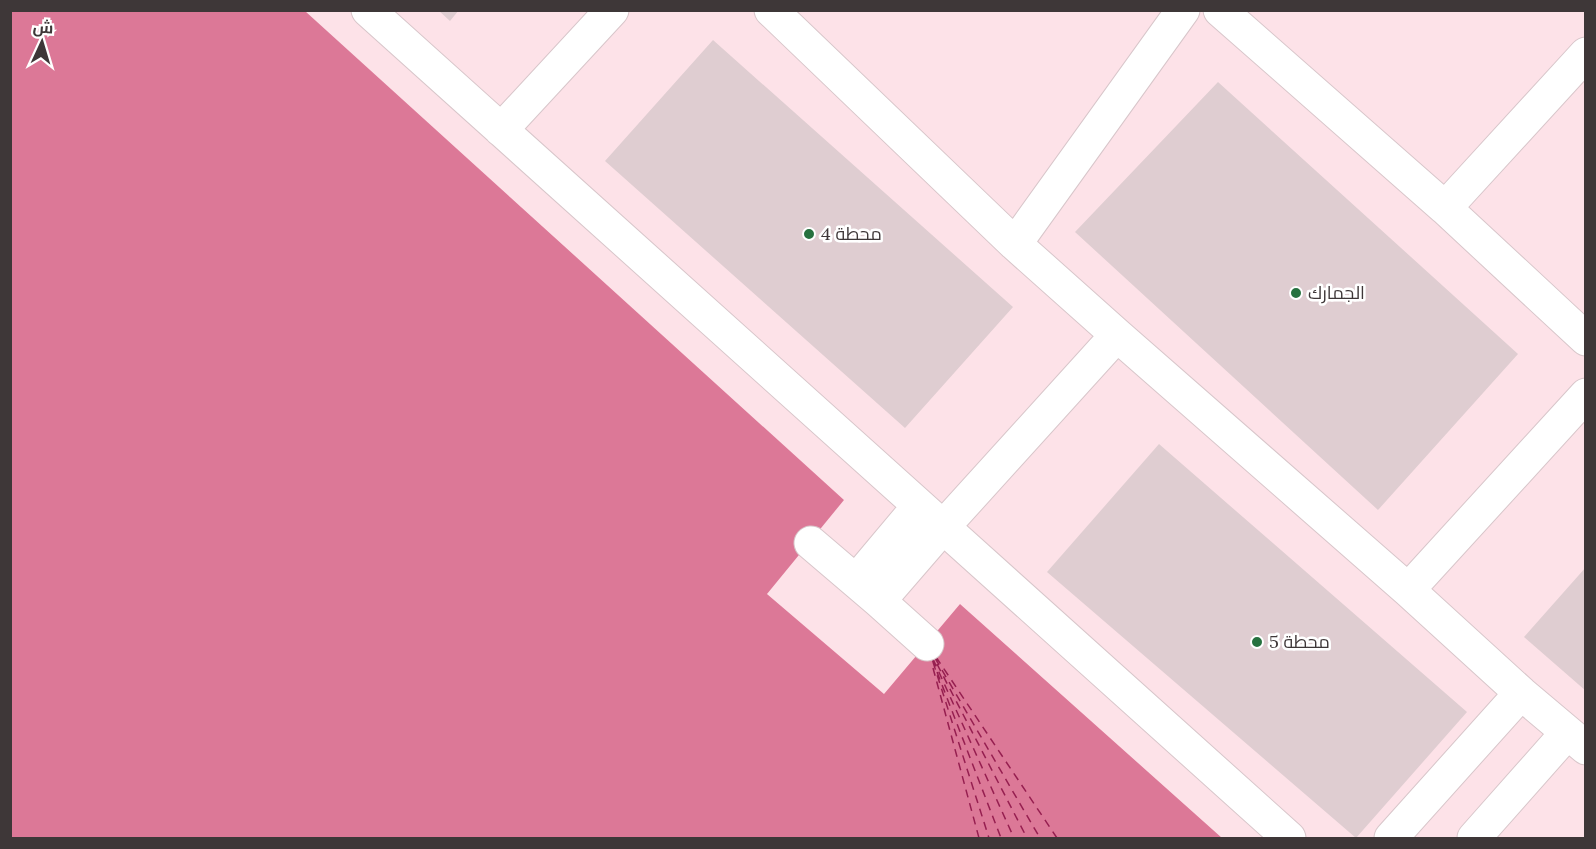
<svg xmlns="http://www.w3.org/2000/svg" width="1596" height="849" font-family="Lora,Cairo,serif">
  <rect width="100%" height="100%" fill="#feeff2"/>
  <!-- built -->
  <path fill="#fde2e8" d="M 305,11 L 1585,11 L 1585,838 L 1222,838 L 960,604 L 884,695 L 766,593 L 844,500 Z"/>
  <!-- water -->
  <path fill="#dc7897" d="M 10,11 L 305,11 L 844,500 L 767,594 L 884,694 L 960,604 L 1222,838 L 11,838 Z"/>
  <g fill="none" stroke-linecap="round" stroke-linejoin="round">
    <!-- ferry -->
    <path stroke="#961f50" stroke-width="1.5" stroke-dasharray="8 6" stroke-linecap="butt" d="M 936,657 L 1057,838
      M 935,658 L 1040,838
      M 932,659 L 1001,838
      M 933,659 L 1014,838
      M 933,662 L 989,838
      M 937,664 L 1027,838
      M 933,668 L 979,838"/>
  </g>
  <!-- building -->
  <path fill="#dfcdd1" d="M 438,10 L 459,10 L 450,21 Z
    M 713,40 L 1013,307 L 905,428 L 605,161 Z
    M 1218,82 L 1518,354 L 1378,510 L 1075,232 Z
    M 1159,444 L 1467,712 L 1356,838 L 1047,572 Z
    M 1586,567 L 1586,691 L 1524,637 Z"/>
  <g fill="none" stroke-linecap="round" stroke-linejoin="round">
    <!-- minor casing -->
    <g stroke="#d8c6ca" stroke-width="35">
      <path id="minor" d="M 368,10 L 1289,838
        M 771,10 L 1015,244 L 1117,335 L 1408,590 L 1521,693 L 1586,748
        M 1220,10 L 1445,208 L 1586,339
        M 501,130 L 612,10
        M 1445,208 L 1586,54
        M 1015,244 L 1183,10
        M 811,543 L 879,601 L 927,644
        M 856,581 L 919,506
        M 1408,590 L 1586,395
        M 879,601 L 943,527 L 1117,335
        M 1391,838 L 1521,693
        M 1474,838 L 1567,733"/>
    </g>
    <!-- minor -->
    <use href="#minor" stroke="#fff" stroke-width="33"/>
  </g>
  <!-- markers -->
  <g fill="#26713f" stroke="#fff" stroke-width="2">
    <circle cx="809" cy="234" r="6"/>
    <circle cx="1296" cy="293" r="6"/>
    <circle cx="1257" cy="642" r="6"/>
  </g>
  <g text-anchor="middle" stroke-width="5" stroke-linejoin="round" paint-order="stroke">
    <!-- poi labels -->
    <g font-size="18" fill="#3e3738" stroke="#fff" text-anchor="start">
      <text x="821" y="240">محطة 4</text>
      <text x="1308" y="299">الجمارك</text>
      <text x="1269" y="648">محطة 5</text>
    </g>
  </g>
  <!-- border -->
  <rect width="1596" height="849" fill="none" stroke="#3e3738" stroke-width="24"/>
  <!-- north arrow -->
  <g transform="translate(42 42) rotate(4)" stroke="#ffffff" stroke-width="4.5" paint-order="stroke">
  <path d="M0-4.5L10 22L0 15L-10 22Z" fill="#3e3738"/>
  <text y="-9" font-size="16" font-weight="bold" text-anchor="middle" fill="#3e3738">ش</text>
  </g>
</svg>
